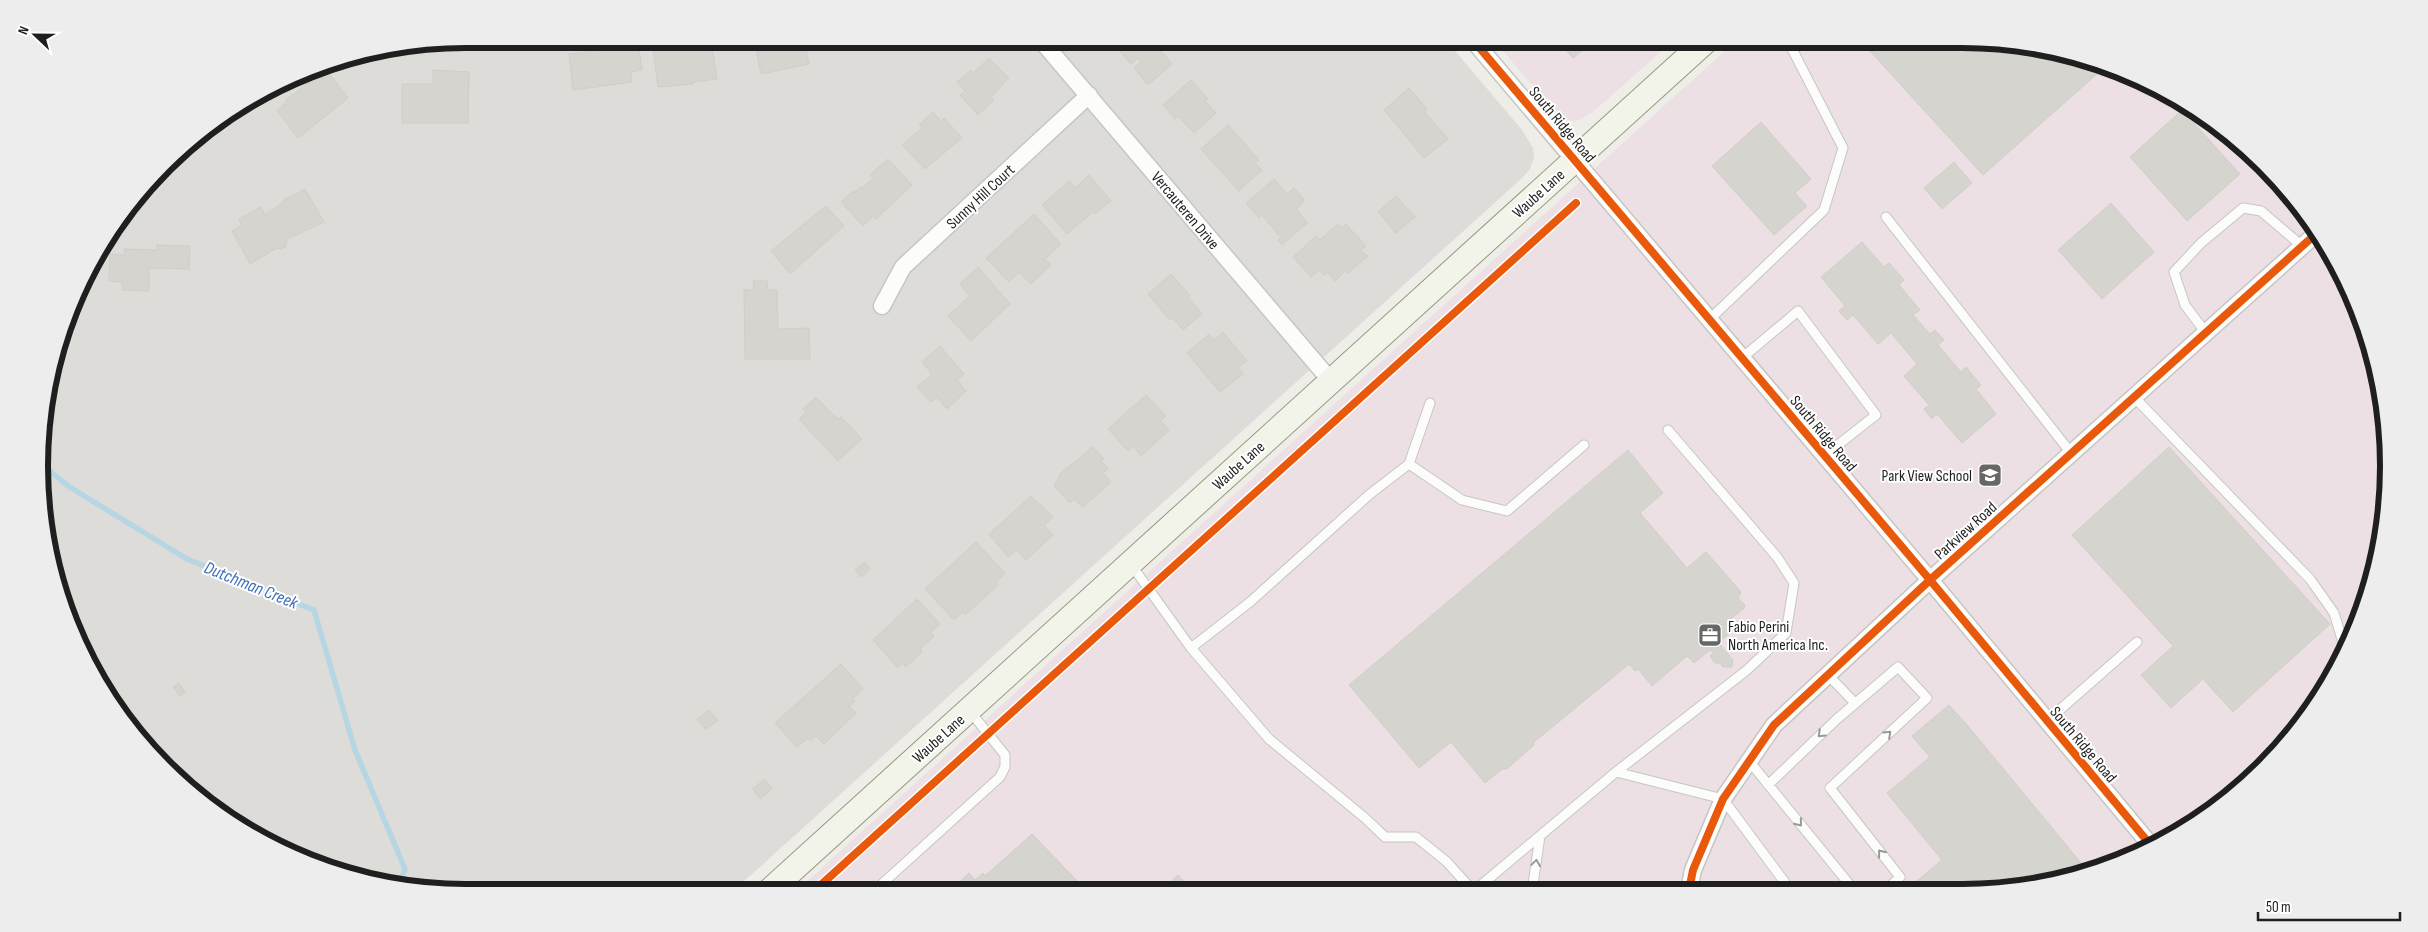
<svg xmlns="http://www.w3.org/2000/svg" width="2428" height="932" font-family="'Sofia Sans Condensed',sans-serif">
  <rect width="100%" height="100%" fill="#eeede7"/>
  <!-- residential -->
  <path fill="#dddcd8" d="M 466,39 L 1445,39 L 1522,130 L 1533,148 L 1534,157 L 1530,169 L 1521,179 L 731,893 L 466,893 L 355,879 L 277,849 L 206,805 L 111,703 L 71,629 L 47,550 L 42,410 L 61,329 L 96,253 L 185,145 L 253,96 L 328,62 Z"/>
  <!-- industrial -->
  <path fill="#ece0e5" d="M 1493,39 L 1675,39 L 1593,112 L 1575,122 L 1558,116 Z
    M 1738,39 L 1962,39 L 2073,53 L 2151,83 L 2222,127 L 2283,185 L 2332,253 L 2367,329 L 2386,411 L 2388,494 L 2375,577 L 2332,680 L 2244,787 L 2151,849 L 2018,890 L 795,892 Z"/>
  <g fill="none" stroke-linecap="round" stroke-linejoin="round">
    <!-- stream -->
    <path stroke="#b7d6e4" stroke-width="5.5" d="M 44,466 L 68,486 L 187,559 L 314,610 L 355,750 L 405,869 L 399,884"/>
  </g>
  <!-- building -->
  <path fill="#d6d4cf" stroke="#d1cec8" d="M 698,39 L 711,39 L 717,79 L 693,82 L 693,84 L 658,87 L 653,50 L 667,47 L 684,47 L 683,41 Z
    M 754,39 L 811,39 L 814,49 L 806,50 L 809,64 L 761,74 Z
    M 1115,39 L 1150,39 L 1172,64 L 1148,85 L 1134,68 L 1141,62 L 1138,58 L 1131,64 L 1111,42 Z
    M 1556,39 L 1593,39 L 1594,41 L 1573,58 Z
    M 1859,39 L 1962,39 L 2073,53 L 2106,66 L 1983,175 Z
    M 628,47 L 629,49 L 639,48 L 642,70 L 631,72 L 632,82 L 573,90 L 569,54 Z
    M 989,58 L 1009,78 L 991,97 L 994,100 L 978,115 L 960,95 L 965,91 L 957,82 L 971,70 L 973,73 Z
    M 326,69 L 348,98 L 298,138 L 277,110 L 287,102 L 286,100 Z
    M 433,70 L 469,72 L 468,123 L 402,123 L 402,84 L 433,84 Z
    M 1191,80 L 1208,99 L 1205,101 L 1216,113 L 1194,133 L 1178,116 L 1175,119 L 1163,105 Z
    M 1409,88 L 1427,109 L 1425,112 L 1448,139 L 1424,158 L 1384,110 Z
    M 2182,110 L 2240,174 L 2187,221 L 2130,157 Z
    M 933,112 L 941,121 L 944,118 L 962,138 L 925,169 L 902,145 L 922,128 L 919,125 Z
    M 1761,122 L 1811,179 L 1795,193 L 1807,206 L 1774,235 L 1712,166 Z
    M 1228,125 L 1259,160 L 1255,163 L 1262,170 L 1239,191 L 1201,149 Z
    M 888,159 L 912,185 L 876,219 L 873,216 L 863,226 L 841,202 L 853,191 L 854,193 L 861,187 L 862,188 L 873,178 L 870,175 Z
    M 1954,162 L 1972,183 L 1942,209 L 1924,188 Z
    M 1089,175 L 1111,201 L 1095,214 L 1093,212 L 1067,234 L 1042,205 L 1069,181 L 1075,188 Z
    M 1274,179 L 1287,194 L 1294,188 L 1304,200 L 1297,209 L 1307,223 L 1282,245 L 1278,240 L 1281,238 L 1262,215 L 1259,218 L 1246,203 Z
    M 305,189 L 324,222 L 287,239 L 286,246 L 281,249 L 277,248 L 250,264 L 232,231 L 242,225 L 239,219 L 261,207 L 265,215 L 284,202 L 283,200 Z
    M 1396,196 L 1415,217 L 1396,233 L 1378,212 Z
    M 2111,203 L 2154,252 L 2102,299 L 2058,250 Z
    M 826,206 L 844,226 L 790,274 L 771,251 Z
    M 1034,214 L 1061,244 L 1045,259 L 1051,265 L 1031,284 L 1019,272 L 1009,282 L 986,258 Z
    M 1338,224 L 1342,228 L 1346,224 L 1366,246 L 1360,251 L 1368,256 L 1348,273 L 1345,271 L 1335,281 L 1327,272 L 1324,275 L 1319,270 L 1311,277 L 1293,257 L 1316,236 L 1320,240 Z
    M 1862,242 L 1884,267 L 1889,263 L 1904,280 L 1899,285 L 1920,310 L 1913,315 L 1930,334 L 1935,330 L 1944,340 L 1938,345 L 1961,372 L 1966,367 L 1981,385 L 1976,389 L 1996,414 L 1962,443 L 1937,414 L 1932,419 L 1924,409 L 1929,405 L 1904,376 L 1917,364 L 1891,333 L 1878,344 L 1853,315 L 1847,320 L 1839,311 L 1845,306 L 1821,277 Z
    M 157,245 L 190,246 L 189,269 L 149,268 L 149,291 L 122,290 L 122,282 L 109,281 L 110,254 L 124,255 L 124,249 L 157,250 Z
    M 978,267 L 1010,304 L 971,341 L 948,316 L 970,296 L 960,284 Z
    M 1171,274 L 1190,296 L 1188,298 L 1202,314 L 1183,330 L 1173,318 L 1170,320 L 1148,294 Z
    M 753,281 L 767,281 L 768,290 L 777,290 L 778,329 L 809,328 L 810,359 L 745,359 L 744,290 L 754,290 Z
    M 1223,332 L 1247,361 L 1238,368 L 1243,374 L 1220,392 L 1187,353 L 1209,334 L 1214,340 Z
    M 940,346 L 964,374 L 957,380 L 966,391 L 947,409 L 937,397 L 931,402 L 917,387 L 932,374 L 922,362 Z
    M 1146,395 L 1166,416 L 1161,421 L 1169,430 L 1141,456 L 1133,446 L 1128,451 L 1108,429 Z
    M 816,397 L 829,411 L 839,419 L 841,417 L 862,439 L 838,461 L 799,419 L 806,412 L 803,409 Z
    M 1093,447 L 1104,459 L 1101,461 L 1108,469 L 1103,473 L 1111,482 L 1083,507 L 1074,499 L 1070,503 L 1054,486 L 1061,473 Z
    M 2169,447 L 2330,624 L 2233,712 L 2203,679 L 2171,708 L 2141,675 L 2173,646 L 2072,535 Z
    M 1628,450 L 1663,493 L 1640,513 L 1687,568 L 1706,552 L 1741,592 L 1738,598 L 1745,605 L 1744,608 L 1731,619 L 1736,628 L 1720,641 L 1721,646 L 1733,660 L 1732,667 L 1723,667 L 1720,663 L 1715,663 L 1710,656 L 1713,653 L 1710,650 L 1694,663 L 1687,656 L 1652,686 L 1638,669 L 1635,671 L 1629,664 L 1534,742 L 1533,746 L 1507,769 L 1502,769 L 1485,783 L 1451,742 L 1419,768 L 1349,685 Z
    M 1031,496 L 1053,517 L 1044,525 L 1053,535 L 1026,560 L 1017,550 L 1008,557 L 989,534 Z
    M 976,542 L 1005,573 L 996,582 L 998,585 L 965,615 L 962,612 L 954,620 L 925,589 Z
    M 865,562 L 870,569 L 861,577 L 855,570 Z
    M 917,599 L 940,624 L 931,632 L 934,636 L 920,649 L 922,652 L 906,667 L 903,663 L 898,668 L 873,640 Z
    M 841,664 L 863,689 L 853,698 L 855,701 L 849,706 L 856,713 L 824,744 L 816,736 L 810,741 L 808,738 L 797,747 L 775,723 Z
    M 93,670 L 106,688 L 104,689 L 111,698 L 109,699 Z
    M 179,683 L 185,692 L 180,696 L 173,687 Z
    M 1949,705 L 1968,726 L 2086,869 L 2018,890 L 1906,890 L 1942,860 L 1887,793 L 1930,757 L 1912,736 Z
    M 709,710 L 718,720 L 706,729 L 697,719 Z
    M 764,779 L 772,789 L 760,799 L 753,789 Z
    M 1032,834 L 1088,892 L 954,892 L 953,888 L 969,873 L 975,880 L 983,873 L 985,876 Z
    M 1178,875 L 1193,892 L 1160,892 Z"/>
  <g fill="none" stroke-linecap="round" stroke-linejoin="round">
    <!-- lane casing -->
    <g stroke="#c6c6c3" stroke-width="11">
      <path id="lane" d="M 2281,183 L 2287,190
        M 1886,217 L 2071,453
        M 1710,319 L 1824,210 L 1843,148 L 1787,39
        M 2206,333 L 2185,305 L 2174,272 L 2201,243 L 2243,208 L 2261,211 L 2302,246
        M 1742,358 L 1798,311 L 1876,415 L 1825,455
        M 2134,397 L 2310,579 L 2334,613 L 2345,649
        M 1409,464 L 1462,500 L 1507,511 L 1584,445
        M 1130,563 L 1191,648 L 1269,739 L 1365,818 L 1385,837 L 1416,837 L 1447,862 L 1473,891
        M 1191,648 L 1250,602 L 1370,494 L 1409,464 L 1430,403
        M 1828,675 L 1855,703
        M 2047,721 L 2137,642
        M 1749,761 L 1854,890
        M 1616,772 L 1723,799 L 1789,888 L 1787,890
        M 1768,785 L 1837,719 L 1898,667 L 1927,698 L 1830,788 L 1900,877 L 1886,890
        M 785,876 L 800,892
        M 1474,891 L 1616,772 L 1747,670 L 1786,633 L 1794,583 L 1777,557 L 1668,430
        M 1532,891 L 1540,836
        M 873,892 L 1000,777 L 1005,767 L 1005,755 L 969,710"/>
    </g>
    <!-- street casing -->
    <g stroke="#c6c6c3" stroke-width="19">
      <path id="street" d="M 1040,39 L 1331,381
        M 1472,39 L 1930,580 L 2153,848
        M 882,306 L 903,267 L 1089,95
        M 1689,890 L 1693,870 L 1723,799 L 1774,725 L 1930,580 L 2318,232"/>
    </g>
    <!-- secondary casing -->
    <g stroke="#94987e" stroke-width="26">
      <path id="secondary" d="M 767,893 L 1708,39"/>
    </g>
    <!-- lane -->
    <use href="#lane" stroke="#fcfcfb" stroke-width="9"/>
    <!-- street -->
    <use href="#street" stroke="#fcfcfb" stroke-width="16"/>
    <!-- secondary -->
    <use href="#secondary" stroke="#f2f4ea" stroke-width="24"/>
    <!-- cycleway casing -->
    <g stroke="#fff" stroke-width="11">
      <path id="cycleway" d="M 1472,39 L 1930,580 L 2153,848
        M 1689,890 L 1693,870 L 1723,799 L 1774,725 L 1930,580 L 2318,232
        M 813,892 L 1576,203"/>
    </g>
    <!-- cycleway -->
    <use href="#cycleway" stroke="#e8590c" stroke-width="8"/>
  </g>
  <!-- one-way arrows -->
  <defs><path id="oneway-chevron" d="M-2-3.5L2.5 0L-2 3.5" fill="none" stroke-width="1.6" stroke-linecap="round" stroke-linejoin="round" transform="scale(1.25)"/></defs>
  <g stroke="#999998">
    <use href="#oneway-chevron" transform="translate(1821 734) rotate(136)"/>
    <use href="#oneway-chevron" transform="translate(1888 734) rotate(-43)"/>
    <use href="#oneway-chevron" transform="translate(1799 823) rotate(51)"/>
    <use href="#oneway-chevron" transform="translate(1881 853) rotate(-128)"/>
    <use href="#oneway-chevron" transform="translate(1536 863) rotate(-82)"/>
  </g>
  <!-- icons -->
  <defs>
    <g id="school-square" transform="scale(1.25)"><rect x="-9" y="-9" width="18" height="18" rx="4" fill="#676765" stroke="#fff"/><path d="M0-5L7-2L0 1L-7-2ZM-4 1L0 2.5L4 1V4Q0 6-4 4Z" fill="#fff"/></g>
    <g id="office-square" transform="scale(1.25)"><rect x="-9" y="-9" width="18" height="18" rx="4" fill="#676765" stroke="#fff"/><path d="M-6-3h4V-5.5h4V-3h4V5H-6ZM-1-4.5V-3h2v-1.5ZM-6 0V1H6V0Z" fill="#fff"/></g>
  </defs>
  <g fill-rule="evenodd">
    <use href="#school-square" x="1990" y="475"/>
    <use href="#office-square" x="1710" y="635"/>
  </g>
  <g text-anchor="middle" stroke-width="4" stroke-linejoin="round" paint-order="stroke">
    <!-- street labels -->
    <g font-size="16" fill="#1f1f1f" stroke="#fff">
      <text transform="translate(1563 124) rotate(50)" y="6">South Ridge Road</text>
      <text transform="translate(1538 193) rotate(-42)" y="6">Waube Lane</text>
      <text transform="translate(980 196) rotate(-43)" y="6">Sunny Hill Court</text>
      <text transform="translate(1186 210) rotate(50)" y="6">Vercauteren Drive</text>
      <text transform="translate(1824 433) rotate(50)" y="6">South Ridge Road</text>
      <text transform="translate(1238 465) rotate(-42)" y="6">Waube Lane</text>
      <text transform="translate(1965 530) rotate(-42)" y="6">Parkview Road</text>
      <text transform="translate(938 738) rotate(-42)" y="6">Waube Lane</text>
      <text transform="translate(2084 744) rotate(50)" y="6">South Ridge Road</text>
    </g>
    <!-- poi labels -->
    <g font-size="16" fill="#1f1f1f" stroke="#fff" text-anchor="end">
      <text x="1972" y="481">Park View School</text>
      <text x="1728" y="632" text-anchor="start">Fabio Perini<tspan x="1728" dy="18">North America Inc.</tspan></text>
    </g>
    <!-- water labels -->
    <g font-size="18" font-style="italic" fill="#416fb8" stroke="#fff">
      <text transform="translate(251 585) rotate(22)" y="6">Dutchman Creek</text>
    </g>
  </g>
  <!-- crop -->
  <path d="M0 0H2428V932H0ZM466 48H1962A418 418 0 0 1 2380 466V466A418 418 0 0 1 1962 884H466A418 418 0 0 1 48 466V466A418 418 0 0 1 466 48Z" fill="#ededed" fill-rule="evenodd"/>
  <path fill="none" stroke="#1f1f1f" stroke-width="6" d="M466 48H1962A418 418 0 0 1 2380 466V466A418 418 0 0 1 1962 884H466A418 418 0 0 1 48 466V466A418 418 0 0 1 466 48Z"/>
  <!-- north arrow -->
  <g transform="translate(35 35) rotate(292)" stroke="#ffffff" stroke-width="4" paint-order="stroke">
  <path d="M0-4L9 19L0 12L-9 19Z" fill="#1f1f1f"/>
  <text y="-8" font-size="14" font-weight="bold" text-anchor="middle" fill="#1f1f1f">N</text>
  </g>
  <!-- scale -->
  <path d="M2258 912v8h142v-8" fill="none" stroke="#1f1f1f" stroke-width="2.5"/>
  <text x="2266" y="912" font-size="15" fill="#1f1f1f" stroke="#ffffff" stroke-width="4" paint-order="stroke">50 m</text>
</svg>
